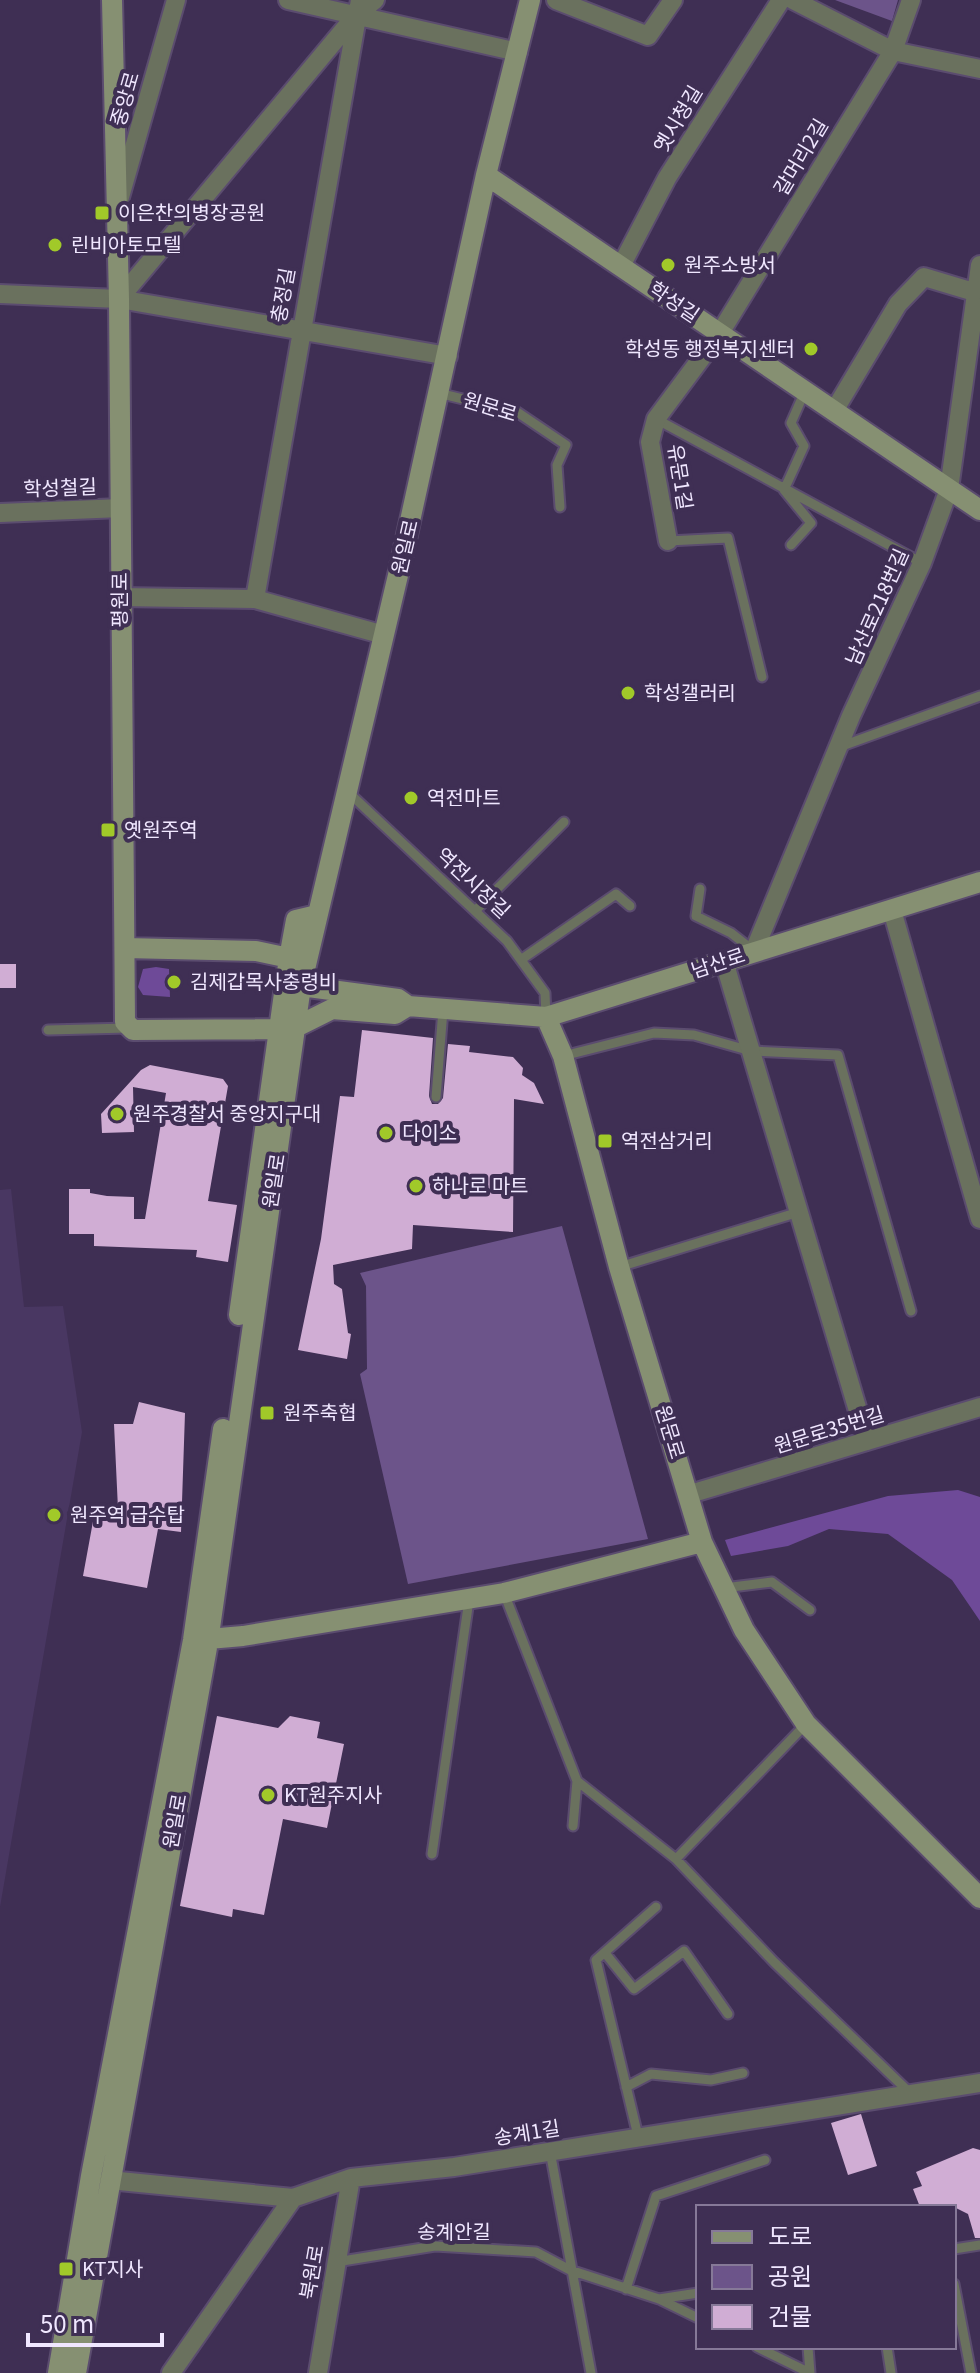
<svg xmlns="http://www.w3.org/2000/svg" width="980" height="2373" font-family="Georgia,'Noto Sans KR',serif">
  <rect width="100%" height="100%" fill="#3f2f54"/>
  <!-- built -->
  <path fill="#493762" d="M 11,1189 L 24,1307 L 63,1306 L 82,1432 L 0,1907 L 0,1190 Z"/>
  <!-- green -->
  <path fill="#6c548a" d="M 835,0 L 898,0 L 892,21 Z
    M 562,1226 L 648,1539 L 408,1584 L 360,1374 L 367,1369 L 366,1286 L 360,1273 Z"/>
  <!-- forest -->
  <path fill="#6e4a98" d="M 156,967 L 169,969 L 170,997 L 143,995 L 138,987 L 143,969 Z
    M 958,1490 L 980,1497 L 980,1621 L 952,1580 L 888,1534 L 829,1529 L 788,1546 L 731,1556 L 725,1540 L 888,1496 Z"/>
  <!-- building -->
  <path fill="#d0add4" d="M 0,964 L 16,964 L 16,988 L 0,988 Z
    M 362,1030 L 433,1038 L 429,1096 L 432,1104 L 438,1104 L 443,1098 L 448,1044 L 470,1046 L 469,1052 L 513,1057 L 523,1068 L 522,1075 L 534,1083 L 544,1104 L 514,1099 L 513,1232 L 413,1225 L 412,1249 L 333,1265 L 334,1284 L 342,1289 L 348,1333 L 351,1334 L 347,1359 L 298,1350 L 321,1239 L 340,1096 L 354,1097 Z
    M 150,1065 L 223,1079 L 228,1086 L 208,1201 L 237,1205 L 228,1262 L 196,1257 L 197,1250 L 94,1246 L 94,1234 L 69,1234 L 69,1189 L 90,1189 L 90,1193 L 107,1196 L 134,1197 L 134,1219 L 145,1219 L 166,1093 L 133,1087 L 134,1132 L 102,1133 L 101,1114 L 141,1070 Z
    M 139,1402 L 185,1413 L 181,1532 L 158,1529 L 147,1588 L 83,1576 L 96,1505 L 118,1509 L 114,1424 L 133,1424 Z
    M 217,1716 L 278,1728 L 290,1716 L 320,1722 L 317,1738 L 344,1744 L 327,1828 L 283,1819 L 264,1915 L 233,1909 L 232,1917 L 180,1906 Z
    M 861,2114 L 877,2166 L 848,2175 L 831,2123 Z
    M 973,2148 L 980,2150 L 980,2238 L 975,2238 L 968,2214 L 954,2207 L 920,2207 L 913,2189 L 922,2186 L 916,2172 Z"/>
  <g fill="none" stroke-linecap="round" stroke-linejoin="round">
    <!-- lane casing -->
    <g stroke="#5b4c6f" stroke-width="13">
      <path id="lane" d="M 438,393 L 517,412 L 566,445 L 557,465 L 560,507
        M 656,419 L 922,563
        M 668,541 L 728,538 L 762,677
        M 791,545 L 811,523 L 784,490 L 804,446 L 791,423 L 805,391
        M 842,746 L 980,696
        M 348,792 L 507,941 L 545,993 L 546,1017
        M 700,889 L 696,916 L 731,933 L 754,951
        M 477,909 L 564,822
        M 522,959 L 616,894 L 630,906
        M 48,1030 L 128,1028
        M 563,1056 L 654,1033 L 694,1035 L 751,1051 L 838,1055 L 911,1311
        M 436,1097 L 443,1010
        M 619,1267 L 799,1212
        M 724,1588 L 772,1582 L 810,1610
        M 504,1593 L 577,1781 L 573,1826
        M 577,1781 L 676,1859 L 774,1962 L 910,2093
        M 432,1854 L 469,1600
        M 676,1859 L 806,1724
        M 605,1953 L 634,1989 L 684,1951 L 728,2014
        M 626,2087 L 651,2074 L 711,2080 L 743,2073
        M 638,2136 L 596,1960 L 656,1907
        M 550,2151 L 591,2373
        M 954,2249 L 980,2245
        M 336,2262 L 435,2246 L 536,2252 L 570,2270 L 659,2299 L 698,2318
        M 954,2284 L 971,2373
        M 626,2289 L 656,2196 L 765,2160
        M 659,2299 L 698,2293
        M 757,2347 L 810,2373
        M 808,2347 L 810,2373
        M 887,2347 L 891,2373"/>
    </g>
    <!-- street casing -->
    <g stroke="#5b4c6f" stroke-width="22">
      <path id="street" d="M 288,0 L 518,52
        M 556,0 L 648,36 L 673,0
        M 793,0 L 893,51 L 980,69
        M 120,197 L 176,0
        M 621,266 L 667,178 L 781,0
        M 0,294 L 119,299 L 448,356
        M 119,299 L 357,14 L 375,0
        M 834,411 L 898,304 L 924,277 L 974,292
        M 0,513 L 121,508
        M 668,541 L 650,442 L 656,419 L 720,333 L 893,51 L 911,0
        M 119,597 L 255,599 L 384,635
        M 255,599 L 360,0
        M 892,910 L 980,1219
        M 754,951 L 851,716 L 922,563 L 949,489 L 980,265
        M 724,961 L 867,1441
        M 690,1494 L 980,1407
        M 109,2180 L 293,2198
        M 171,2373 L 293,2198 L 351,2178 L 454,2167 L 980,2083
        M 318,2373 L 351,2178"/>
    </g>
    <!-- secondary casing -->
    <g stroke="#5b4c6f" stroke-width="24">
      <path id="secondary" d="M 112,0 L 119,299 L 125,1022 L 133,1030 L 280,1029 L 298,1026 L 332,1009 L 395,1014 L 408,1006
        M 486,175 L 980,510
        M 125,948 L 256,951 L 289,958
        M 301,986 L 398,999 L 408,1006 L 546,1017 L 980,882
        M 546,1017 L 563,1056 L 619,1267 L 702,1542 L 744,1630 L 806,1724 L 980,1898
        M 239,1315 L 289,958 L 296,920 L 317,915
        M 197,1640 L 243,1636 L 504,1593 L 702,1542
        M 58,2373 L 91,2176 L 193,1640 L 223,1429
        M 76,2373 L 208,1642 L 301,986 L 399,571 L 486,175 L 530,0"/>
    </g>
    <!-- lane -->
    <use href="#lane" stroke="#6a715e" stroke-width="9"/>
    <!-- street -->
    <use href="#street" stroke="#6a715e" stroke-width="18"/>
    <!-- secondary -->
    <use href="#secondary" stroke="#869072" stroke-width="20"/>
  </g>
  <!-- markers -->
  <g fill="#a1c929" stroke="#3f2f54" stroke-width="3">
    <rect x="94" y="205" width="16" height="16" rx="4"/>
    <circle cx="55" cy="245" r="8"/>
    <circle cx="668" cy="265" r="8"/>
    <circle cx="811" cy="349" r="8"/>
    <circle cx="628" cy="693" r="8"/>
    <circle cx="411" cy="798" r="8"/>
    <rect x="100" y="822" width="16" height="16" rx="4"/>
    <circle cx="174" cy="982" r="8"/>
    <circle cx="117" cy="1114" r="8"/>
    <circle cx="386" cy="1133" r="8"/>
    <rect x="597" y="1133" width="16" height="16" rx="4"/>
    <circle cx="416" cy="1186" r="8"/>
    <rect x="259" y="1405" width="16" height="16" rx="4"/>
    <circle cx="54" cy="1515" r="8"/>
    <circle cx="268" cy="1795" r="8"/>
    <rect x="58" y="2261" width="16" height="16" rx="4"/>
  </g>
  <g text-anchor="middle" stroke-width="8" stroke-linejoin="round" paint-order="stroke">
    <!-- street labels -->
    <g font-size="20" fill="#f0e7ff" stroke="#3f2f54">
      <text transform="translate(125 99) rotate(-74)" y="7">중앙로</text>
      <text transform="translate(678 119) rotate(-59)" y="7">옛시청길</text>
      <text transform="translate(801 157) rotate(-59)" y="7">갈머리2길</text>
      <text transform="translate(283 295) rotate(-80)" y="7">충정길</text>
      <text transform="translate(674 302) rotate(34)" y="7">학성길</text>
      <text transform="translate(490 407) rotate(17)" y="7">원문로</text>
      <text transform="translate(680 477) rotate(81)" y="7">유문1길</text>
      <text transform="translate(60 488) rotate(-2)" y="7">학성철길</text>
      <text transform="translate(405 547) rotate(-77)" y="7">원일로</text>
      <text transform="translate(120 600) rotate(-90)" y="7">평원로</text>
      <text transform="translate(877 607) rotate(-66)" y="7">남산로218번길</text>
      <text transform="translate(473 883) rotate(43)" y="7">역전시장길</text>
      <text transform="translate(718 963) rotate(-18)" y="7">남산로</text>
      <text transform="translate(274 1181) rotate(-81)" y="7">원일로</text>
      <text transform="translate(829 1430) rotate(-17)" y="7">원문로35번길</text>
      <text transform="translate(670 1432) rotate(73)" y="7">원문로</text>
      <text transform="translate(175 1821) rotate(-80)" y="7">원일로</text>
      <text transform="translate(527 2133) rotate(-9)" y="7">송계1길</text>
      <text x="454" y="2239">송계안길</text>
      <text transform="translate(312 2272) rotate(-80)" y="7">북원로</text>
    </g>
    <!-- poi labels -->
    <g font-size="20" fill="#f0e7ff" stroke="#3f2f54" text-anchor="start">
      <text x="118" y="220">이은찬의병장공원</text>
      <text x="71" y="252">린비아토모텔</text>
      <text x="684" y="272">원주소방서</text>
      <text x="795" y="356" text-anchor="end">학성동 행정복지센터</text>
      <text x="644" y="700">학성갤러리</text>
      <text x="427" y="805">역전마트</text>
      <text x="124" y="837">옛원주역</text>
      <text x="190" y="989">김제갑목사충령비</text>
      <text x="133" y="1121">원주경찰서 중앙지구대</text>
      <text x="402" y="1140">다이소</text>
      <text x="621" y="1148">역전삼거리</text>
      <text x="432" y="1193">하나로 마트</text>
      <text x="283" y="1420">원주축협</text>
      <text x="70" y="1522">원주역 급수탑</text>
      <text x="284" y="1802">KT원주지사</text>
      <text x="82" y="2276">KT지사</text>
    </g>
  </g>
  <!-- legend -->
  <rect x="696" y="2205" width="260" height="144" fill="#3f2f54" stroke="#867998" stroke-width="2"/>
  <rect x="712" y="2231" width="40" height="12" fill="#869072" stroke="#867998" stroke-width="2"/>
  <text x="768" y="2245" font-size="24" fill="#f0e7ff">도로</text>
  <rect x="712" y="2265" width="40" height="24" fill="#6c548a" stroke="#867998" stroke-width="2"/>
  <text x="768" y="2285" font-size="24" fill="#f0e7ff">공원</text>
  <rect x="712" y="2305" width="40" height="24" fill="#d0add4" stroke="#867998" stroke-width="2"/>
  <text x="768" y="2325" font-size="24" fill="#f0e7ff">건물</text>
  <!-- scale -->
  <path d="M28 2333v12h134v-12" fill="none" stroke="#f0e7ff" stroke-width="4"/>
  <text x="40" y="2333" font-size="24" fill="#f0e7ff" stroke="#3f2f54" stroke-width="6" paint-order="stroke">50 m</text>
</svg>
